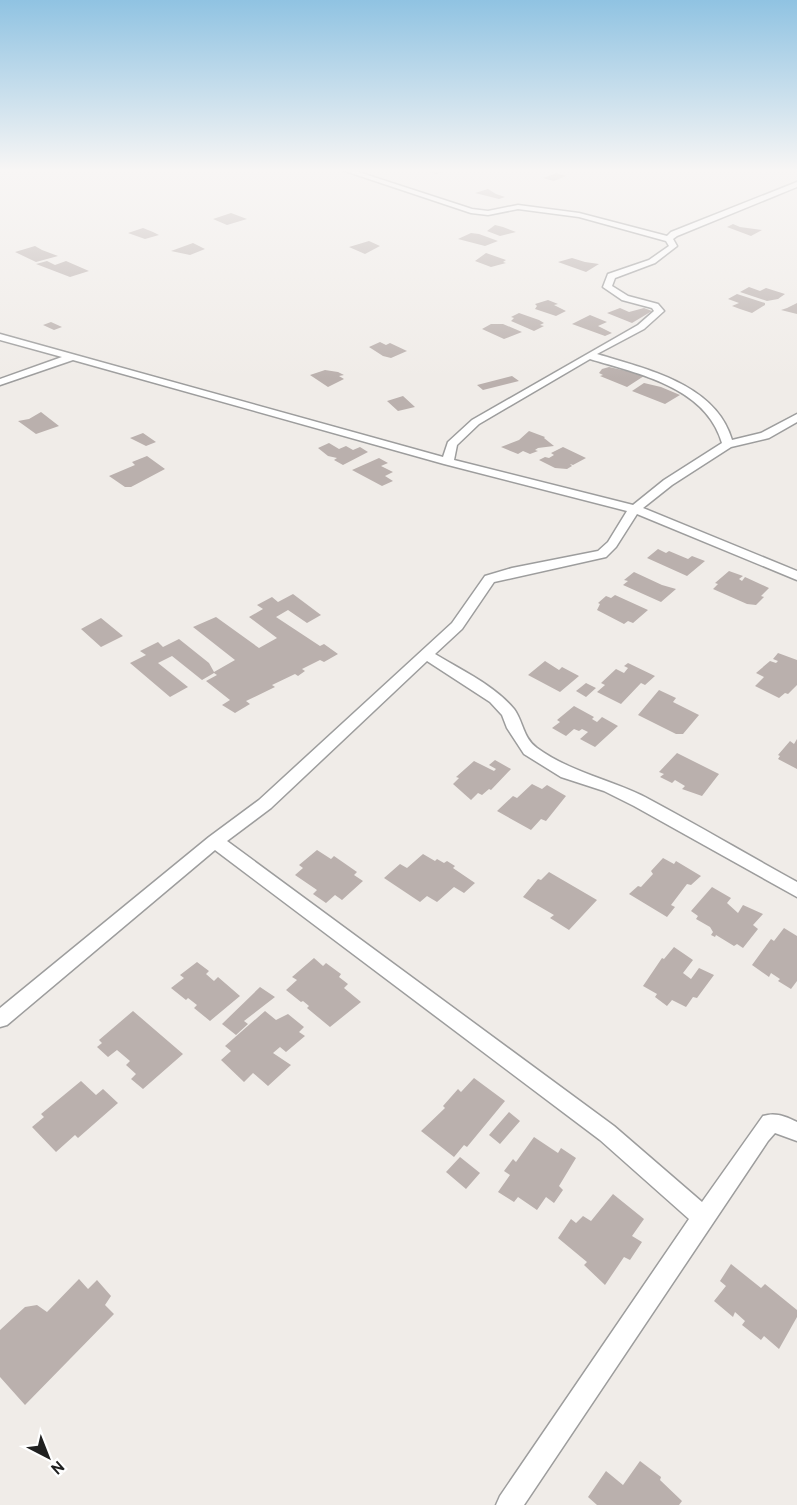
<svg xmlns="http://www.w3.org/2000/svg" width="797" height="1505" font-family="Overpass,sans-serif">
  <rect width="100%" height="100%" fill="#f0ece8"/>
  <!-- building -->
  <path fill="#bab0ad" d="M 421,169 L 450,169 L 436,174 Z
    M 556,173 L 566,176 L 554,181 L 543,178 Z
    M 488,189 L 496,194 L 505,197 L 499,199 L 475,193 Z
    M 231,213 L 247,219 L 227,225 L 213,219 Z
    M 733,224 L 740,227 L 762,230 L 751,236 L 727,227 Z
    M 495,225 L 503,227 L 516,232 L 500,236 L 487,231 Z
    M 143,228 L 153,232 L 159,235 L 145,239 L 128,233 Z
    M 471,233 L 479,234 L 498,241 L 485,246 L 458,239 Z
    M 369,241 L 380,246 L 365,254 L 349,247 Z
    M 193,243 L 205,249 L 190,255 L 171,251 Z
    M 35,246 L 42,250 L 58,256 L 36,262 L 15,252 Z
    M 486,253 L 506,260 L 503,262 L 506,263 L 491,267 L 475,261 Z
    M 572,258 L 585,262 L 599,264 L 586,272 L 558,262 Z
    M 47,261 L 55,265 L 66,261 L 89,271 L 70,277 L 36,264 Z
    M 749,287 L 760,291 L 766,288 L 785,294 L 778,299 L 767,301 L 740,292 Z
    M 737,294 L 765,303 L 765,305 L 752,313 L 740,309 L 732,306 L 739,303 L 728,299 Z
    M 548,300 L 558,304 L 554,305 L 566,311 L 556,316 L 535,309 L 537,306 L 535,304 Z
    M 797,303 L 797,314 L 781,310 L 787,308 Z
    M 620,308 L 629,312 L 644,308 L 652,311 L 632,323 L 607,313 Z
    M 519,313 L 539,320 L 544,323 L 540,325 L 544,326 L 534,331 L 511,321 L 514,318 L 511,317 Z
    M 590,315 L 607,322 L 598,326 L 612,333 L 605,336 L 572,324 Z
    M 51,322 L 62,327 L 54,330 L 43,325 Z
    M 491,324 L 503,324 L 522,332 L 504,339 L 482,329 Z
    M 380,342 L 386,345 L 390,343 L 407,351 L 391,358 L 383,356 L 369,347 Z
    M 609,367 L 631,372 L 644,376 L 627,387 L 600,376 L 603,375 L 599,373 L 602,369 Z
    M 325,370 L 338,372 L 344,375 L 339,376 L 344,379 L 328,387 L 310,375 Z
    M 512,376 L 519,381 L 483,390 L 477,385 Z
    M 644,383 L 661,387 L 680,395 L 665,404 L 632,391 Z
    M 403,396 L 415,407 L 398,411 L 387,401 Z
    M 41,412 L 59,426 L 36,434 L 18,421 L 29,419 Z
    M 529,431 L 545,437 L 544,438 L 554,446 L 538,448 L 535,450 L 538,451 L 530,454 L 523,451 L 518,454 L 501,447 L 519,440 Z
    M 143,433 L 156,442 L 146,446 L 130,438 Z
    M 329,443 L 339,449 L 346,446 L 353,450 L 360,447 L 368,452 L 343,465 L 334,460 L 337,458 L 328,456 L 318,448 Z
    M 563,447 L 586,458 L 573,465 L 570,464 L 572,466 L 567,469 L 555,468 L 539,460 L 545,457 L 549,458 L 554,455 L 551,453 Z
    M 147,456 L 165,469 L 131,487 L 125,487 L 109,476 L 135,465 L 132,462 Z
    M 379,458 L 388,463 L 381,466 L 393,472 L 385,476 L 393,481 L 382,486 L 352,470 Z
    M 658,549 L 666,553 L 669,551 L 688,559 L 692,556 L 705,561 L 687,576 L 647,558 Z
    M 729,571 L 743,576 L 739,579 L 742,581 L 745,577 L 769,588 L 761,596 L 764,597 L 756,605 L 747,604 L 713,589 L 718,584 L 715,583 Z
    M 634,572 L 662,585 L 676,589 L 661,602 L 623,585 L 628,581 L 624,580 Z
    M 293,594 L 321,615 L 307,623 L 288,610 L 276,617 L 320,646 L 324,644 L 338,654 L 324,662 L 320,660 L 302,669 L 305,671 L 298,676 L 295,674 L 272,685 L 275,687 L 246,701 L 250,704 L 235,713 L 222,705 L 230,700 L 206,681 L 217,675 L 214,673 L 202,680 L 172,656 L 158,663 L 188,687 L 170,697 L 130,663 L 146,655 L 140,651 L 158,642 L 163,647 L 179,639 L 209,663 L 214,672 L 235,660 L 193,627 L 216,617 L 259,648 L 277,638 L 249,617 L 263,609 L 257,605 L 272,597 L 278,602 Z
    M 615,595 L 648,610 L 633,623 L 628,621 L 624,624 L 597,610 L 600,604 L 598,603 L 606,596 L 611,598 Z
    M 101,618 L 123,636 L 101,647 L 81,629 Z
    M 778,653 L 797,660 L 797,685 L 788,694 L 785,693 L 779,698 L 755,686 L 764,677 L 756,673 L 770,661 L 776,663 L 778,661 L 773,659 Z
    M 545,661 L 559,670 L 562,667 L 579,676 L 560,692 L 528,675 Z
    M 628,663 L 655,676 L 645,685 L 641,683 L 621,704 L 597,692 L 605,685 L 601,683 L 616,669 L 624,673 L 628,668 L 624,666 Z
    M 586,683 L 596,688 L 586,697 L 576,691 Z
    M 659,690 L 676,698 L 673,702 L 699,715 L 683,734 L 676,734 L 638,715 Z
    M 574,706 L 594,717 L 592,719 L 597,722 L 602,717 L 618,726 L 595,747 L 580,739 L 588,732 L 582,729 L 579,731 L 574,729 L 566,736 L 552,728 L 560,722 L 557,720 Z
    M 797,739 L 797,769 L 778,759 L 780,756 L 778,755 L 790,741 L 794,744 Z
    M 677,753 L 719,774 L 702,796 L 682,789 L 685,786 L 675,780 L 672,783 L 660,777 L 664,774 L 659,772 Z
    M 495,760 L 511,769 L 491,790 L 489,789 L 482,795 L 478,793 L 471,800 L 453,784 L 459,778 L 456,777 L 474,761 L 494,771 L 496,769 L 489,765 Z
    M 532,784 L 542,789 L 547,785 L 566,796 L 546,821 L 541,819 L 531,830 L 497,811 L 513,796 L 517,798 Z
    M 317,850 L 331,859 L 334,856 L 357,872 L 354,875 L 363,881 L 342,900 L 335,895 L 326,903 L 313,894 L 317,890 L 295,875 L 303,868 L 299,865 Z
    M 423,854 L 435,861 L 437,859 L 444,863 L 447,861 L 455,866 L 453,868 L 475,883 L 464,893 L 454,887 L 437,902 L 427,896 L 420,902 L 384,878 L 400,864 L 407,868 Z
    M 663,858 L 674,864 L 676,861 L 701,876 L 691,885 L 687,884 L 671,905 L 675,907 L 667,917 L 629,894 L 638,886 L 641,887 L 653,874 L 651,871 Z
    M 549,872 L 597,900 L 569,930 L 550,918 L 554,915 L 523,897 L 538,879 L 541,880 Z
    M 712,887 L 731,898 L 727,903 L 738,913 L 743,905 L 763,914 L 753,925 L 758,929 L 743,948 L 737,944 L 734,946 L 716,935 L 715,937 L 711,935 L 713,932 L 710,927 L 696,919 L 698,916 L 691,911 Z
    M 784,928 L 797,936 L 797,981 L 791,989 L 778,981 L 780,979 L 771,973 L 769,977 L 752,965 L 771,939 L 774,941 Z
    M 674,947 L 693,960 L 683,973 L 691,979 L 699,968 L 714,975 L 697,998 L 693,997 L 686,1007 L 672,1000 L 667,1006 L 655,997 L 657,994 L 643,986 L 662,958 L 664,959 Z
    M 314,958 L 323,966 L 326,963 L 341,974 L 339,977 L 348,984 L 344,988 L 361,1002 L 330,1027 L 307,1008 L 309,1006 L 303,1001 L 301,1002 L 286,990 L 297,980 L 292,977 Z
    M 197,962 L 209,971 L 206,974 L 214,981 L 218,977 L 240,996 L 210,1021 L 194,1008 L 197,1005 L 188,998 L 186,1000 L 171,988 L 184,978 L 180,975 Z
    M 260,987 L 275,997 L 244,1021 L 248,1024 L 236,1035 L 222,1024 Z
    M 133,1011 L 183,1054 L 143,1089 L 131,1079 L 136,1074 L 126,1065 L 130,1061 L 117,1050 L 108,1057 L 97,1047 L 102,1043 L 99,1040 Z
    M 265,1011 L 276,1020 L 288,1014 L 304,1027 L 299,1032 L 305,1036 L 286,1052 L 280,1047 L 273,1053 L 291,1065 L 268,1086 L 253,1073 L 244,1082 L 221,1060 L 231,1051 L 225,1046 Z
    M 474,1078 L 505,1101 L 467,1147 L 464,1145 L 454,1157 L 421,1131 L 445,1108 L 443,1106 L 458,1089 L 461,1092 Z
    M 81,1081 L 96,1095 L 103,1089 L 118,1103 L 78,1138 L 75,1135 L 56,1152 L 32,1127 L 44,1117 L 41,1114 Z
    M 509,1112 L 520,1121 L 500,1144 L 489,1135 Z
    M 534,1137 L 558,1153 L 561,1148 L 576,1158 L 559,1186 L 563,1190 L 554,1203 L 546,1197 L 537,1210 L 518,1197 L 514,1202 L 498,1192 L 510,1175 L 504,1171 L 513,1159 L 516,1162 Z
    M 460,1157 L 480,1173 L 466,1189 L 446,1172 Z
    M 613,1194 L 644,1219 L 632,1236 L 642,1242 L 630,1260 L 624,1257 L 605,1285 L 584,1265 L 587,1262 L 558,1238 L 571,1219 L 576,1223 L 583,1216 L 591,1221 Z
    M 731,1264 L 761,1288 L 765,1284 L 797,1310 L 797,1317 L 779,1349 L 764,1336 L 761,1340 L 742,1325 L 745,1321 L 735,1312 L 733,1317 L 714,1301 L 726,1286 L 720,1281 Z
    M 79,1279 L 88,1289 L 97,1280 L 111,1296 L 105,1305 L 114,1314 L 25,1405 L 0,1377 L 0,1330 L 25,1307 L 37,1305 L 47,1312 Z
    M 640,1461 L 661,1477 L 660,1480 L 682,1501 L 679,1505 L 597,1505 L 588,1497 L 606,1471 L 623,1485 Z"/>
  <g fill="none" stroke-linecap="round" stroke-linejoin="round">
    <!-- minor casing -->
    <g stroke="#9d9d9d" stroke-width="3">
      <path id="minor" d="M 339,169 L 349,169 L 472,209 L 488,211 L 518,205 L 579,213 L 667,236 L 671,232 L 797,182 L 797,187 L 677,236 L 673,239 L 677,246 L 655,263 L 615,278 L 612,286 L 628,296 L 658,304 L 664,311 L 644,329 L 597,354 C 646,369 716,384 732,440 L 761,433 L 797,414 L 797,422 L 769,438 L 731,447 L 672,485 L 643,508 L 797,571 L 797,580 L 637,514 L 616,547 L 606,557 L 494,582 L 462,629 L 435,654 C 461,670 494,685 514,709 C 523,721 523,738 537,748 C 570,772 609,779 645,797 C 696,824 746,854 797,882 L 797,897 L 634,806 L 604,791 L 561,777 L 524,754 L 507,728 L 502,715 L 490,702 L 427,661 L 271,808 L 227,841 L 614,1126 L 702,1202 L 763,1116 C 775,1112 785,1116 797,1122 L 797,1141 L 775,1133 L 768,1141 L 524,1505 L 496,1505 L 500,1496 L 689,1219 L 600,1140 L 215,850 L 7,1025 L 0,1027 L 0,1008 L 209,837 L 259,800 L 452,623 L 485,576 L 512,568 L 598,551 L 608,542 L 627,511 L 444,464 L 73,360 L 0,385 L 0,379 L 62,357 L 0,340 L 0,334 L 443,457 L 448,442 L 472,420 L 638,325 L 654,311 L 652,308 L 622,300 L 603,287 L 608,274 L 649,260 L 669,246 L 666,241 L 579,217 L 518,209 L 488,215 L 471,213 ZM 590,359 C 639,374 706,387 722,443 L 664,480 L 633,505 L 454,460 L 457,445 L 479,424 Z"/>
    </g>
    <!-- minor -->
    <use href="#minor" fill="#fff" fill-rule="evenodd"/>
  </g>
  <!-- sky -->
  <linearGradient id="sky" x2="0" y2="1"><stop stop-color="#90c3e2"/><stop offset="0.45" stop-color="#f8f6f5"/><stop offset="1" stop-color="#f8f6f5" stop-opacity="0"/></linearGradient>
  <rect width="797" height="379" fill="url(#sky)"/>
  <!-- north arrow -->
  <g transform="translate(48 1457) rotate(138)" stroke="#ffffff" stroke-width="4.5" paint-order="stroke">
  <path d="M0-4.5L10 22L0 15L-10 22Z" fill="#202020"/>
  <text y="-9" font-size="16" font-weight="bold" text-anchor="middle" fill="#202020">N</text>
  </g>
</svg>
